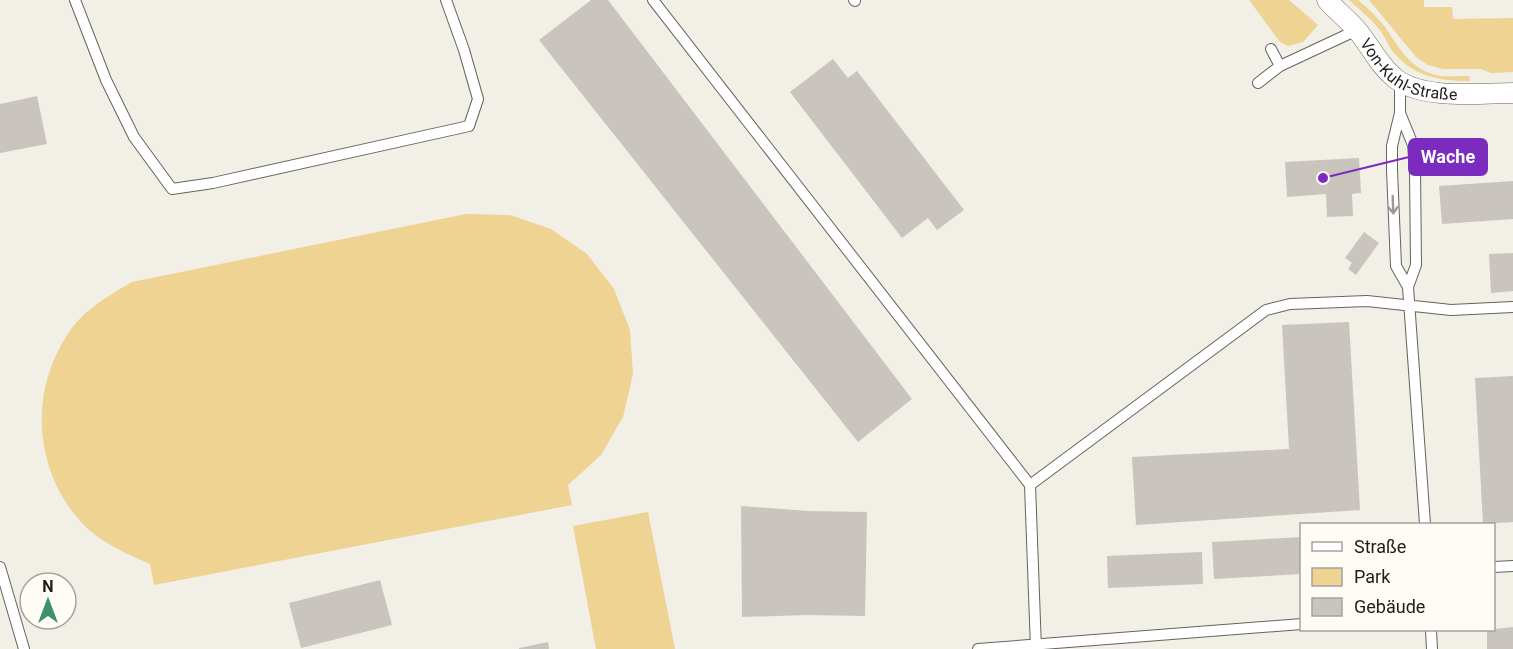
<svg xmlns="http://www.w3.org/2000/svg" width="1513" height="649" font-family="Roboto,sans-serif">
  <rect width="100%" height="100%" fill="#f2efe7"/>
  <!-- green -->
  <path fill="#eed392" d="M 1249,0 L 1289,0 L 1318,25 L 1303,42 L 1288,46 L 1280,42 Z
    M 1349,0 L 1358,0 C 1368,8 1377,17 1385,27 C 1400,49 1411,71 1441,76 C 1450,77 1460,76 1469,76 L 1470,81 C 1441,81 1414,77 1394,53 C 1389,47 1386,39 1382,33 C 1373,20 1360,10 1349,0 Z
    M 1369,0 L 1424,0 L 1424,7 L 1452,7 L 1453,19 L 1513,18 L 1513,72 L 1491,73 L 1481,69 L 1443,69 L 1428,65 L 1416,57 Z
    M 466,214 L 510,215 L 551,229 L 587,254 L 614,289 L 630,330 L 633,374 L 623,417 L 601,455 L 568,485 L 572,505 L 154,585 L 150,564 C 125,553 99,542 80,521 C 34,469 29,391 68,334 C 83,310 108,296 132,282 Z
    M 648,512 L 675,649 L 596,649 L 573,526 Z"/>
  <!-- building -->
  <path fill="#c9c4be" d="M 591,0 L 608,0 L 912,399 L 858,442 L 539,40 Z
    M 833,59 L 848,78 L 857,71 L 964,210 L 937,230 L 928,218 L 902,238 L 790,92 Z
    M 37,96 L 47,144 L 0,153 L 0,104 Z
    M 1359,158 L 1361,193 L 1352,194 L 1353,216 L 1327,217 L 1326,194 L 1287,197 L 1285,162 Z
    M 1513,181 L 1513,219 L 1442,224 L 1439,186 Z
    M 1364,232 L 1379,243 L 1356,275 L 1348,269 L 1352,263 L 1345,258 Z
    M 1513,253 L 1513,291 L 1491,293 L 1489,254 Z
    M 1349,322 L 1360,510 L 1136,525 L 1132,457 L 1289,449 L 1282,325 Z
    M 1513,376 L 1513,522 L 1483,524 L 1475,378 Z
    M 741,506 L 809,511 L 867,512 L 865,616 L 807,615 L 742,617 Z
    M 1302,537 L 1302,574 L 1214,579 L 1212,542 Z
    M 1202,552 L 1203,584 L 1108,588 L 1107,556 Z
    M 380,580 L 392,625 L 301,648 L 289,603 Z
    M 1513,627 L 1513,649 L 1487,649 L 1487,630 Z
    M 548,642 L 549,649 L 519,649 L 519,648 Z"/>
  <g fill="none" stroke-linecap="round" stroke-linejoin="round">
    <!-- service casing -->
    <g stroke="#66635d" stroke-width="12">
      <path id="service" d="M 75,0 L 106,80 L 134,137 L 172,189 L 213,183 L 469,126 L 478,99 L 464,50 L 446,0
        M 653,0 L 1030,485
        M 854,0 L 855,1
        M 1271,49 L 1280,66 L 1357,30
        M 1400,81 L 1400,113 L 1392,146 L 1392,170 L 1396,266 L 1408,287 L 1425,524
        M 1258,83 L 1280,66
        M 1400,113 L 1413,145 L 1415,168 L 1416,265 L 1408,287
        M 0,567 L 24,649
        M 1494,567 L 1513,566
        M 1431,630 L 1432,649
        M 978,649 L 1302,624
        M 1036,649 L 1030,485 L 1266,310 L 1290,304 L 1367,301 L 1451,310 L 1513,307"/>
    </g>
    <!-- minor casing -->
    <g stroke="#66635d" stroke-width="21">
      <g id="minor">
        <path id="s1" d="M 1327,0 C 1336,10 1347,19 1356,29 C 1370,45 1379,66 1396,79 C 1424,100 1480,93 1513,93"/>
      </g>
    </g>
    <!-- service -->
    <use href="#service" stroke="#fff" stroke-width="10"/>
    <!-- minor -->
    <use href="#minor" stroke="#fff" stroke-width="20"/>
  </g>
  <!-- one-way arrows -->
  <defs><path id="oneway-shaft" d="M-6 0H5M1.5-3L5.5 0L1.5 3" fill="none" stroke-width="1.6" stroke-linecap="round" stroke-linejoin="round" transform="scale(1.5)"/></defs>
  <use stroke="#9a9998" href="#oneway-shaft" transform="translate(1393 205) rotate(88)"/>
  <g text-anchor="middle" stroke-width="4.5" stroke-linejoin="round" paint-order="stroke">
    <!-- street labels -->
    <g font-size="16" fill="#1f1d1b" stroke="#fffcf5">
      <text dy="6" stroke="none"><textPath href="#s1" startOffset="112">Von-Kuhl-Straße</textPath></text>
    </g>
  </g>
  <!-- callouts -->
  <path fill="none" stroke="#7b2cbf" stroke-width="2" d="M1323 178L1409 157"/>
  <circle fill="#7b2cbf" stroke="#fffcf5" stroke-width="2" cx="1323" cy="178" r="6"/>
  <rect fill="#7b2cbf" stroke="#7b2cbf" stroke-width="2" x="1409" y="139" width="78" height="36" rx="6"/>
  <g font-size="18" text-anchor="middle" font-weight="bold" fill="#fff">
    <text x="1448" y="163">Wache</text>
  </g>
  <!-- legend -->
  <rect x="1300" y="523" width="195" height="108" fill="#fffcf5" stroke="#a5a39e" stroke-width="1.5"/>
  <rect x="1312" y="542" width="30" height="9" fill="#ffffff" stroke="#a5a39e" stroke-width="1.5"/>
  <text x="1354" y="553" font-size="18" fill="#1f1d1b">Straße</text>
  <rect x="1312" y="568" width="30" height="18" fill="#eed392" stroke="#a5a39e" stroke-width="1.5"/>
  <text x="1354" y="583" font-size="18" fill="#1f1d1b">Park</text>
  <rect x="1312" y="598" width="30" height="18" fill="#c9c4be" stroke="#a5a39e" stroke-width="1.5"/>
  <text x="1354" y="613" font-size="18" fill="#1f1d1b">Gebäude</text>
  <!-- north arrow -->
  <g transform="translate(48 601)"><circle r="28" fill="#fffcf5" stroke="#a5a39e" stroke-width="1.5"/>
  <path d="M0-4.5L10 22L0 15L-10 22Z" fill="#3a9368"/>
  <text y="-9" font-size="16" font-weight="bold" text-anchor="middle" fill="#1f1d1b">N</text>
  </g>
</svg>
